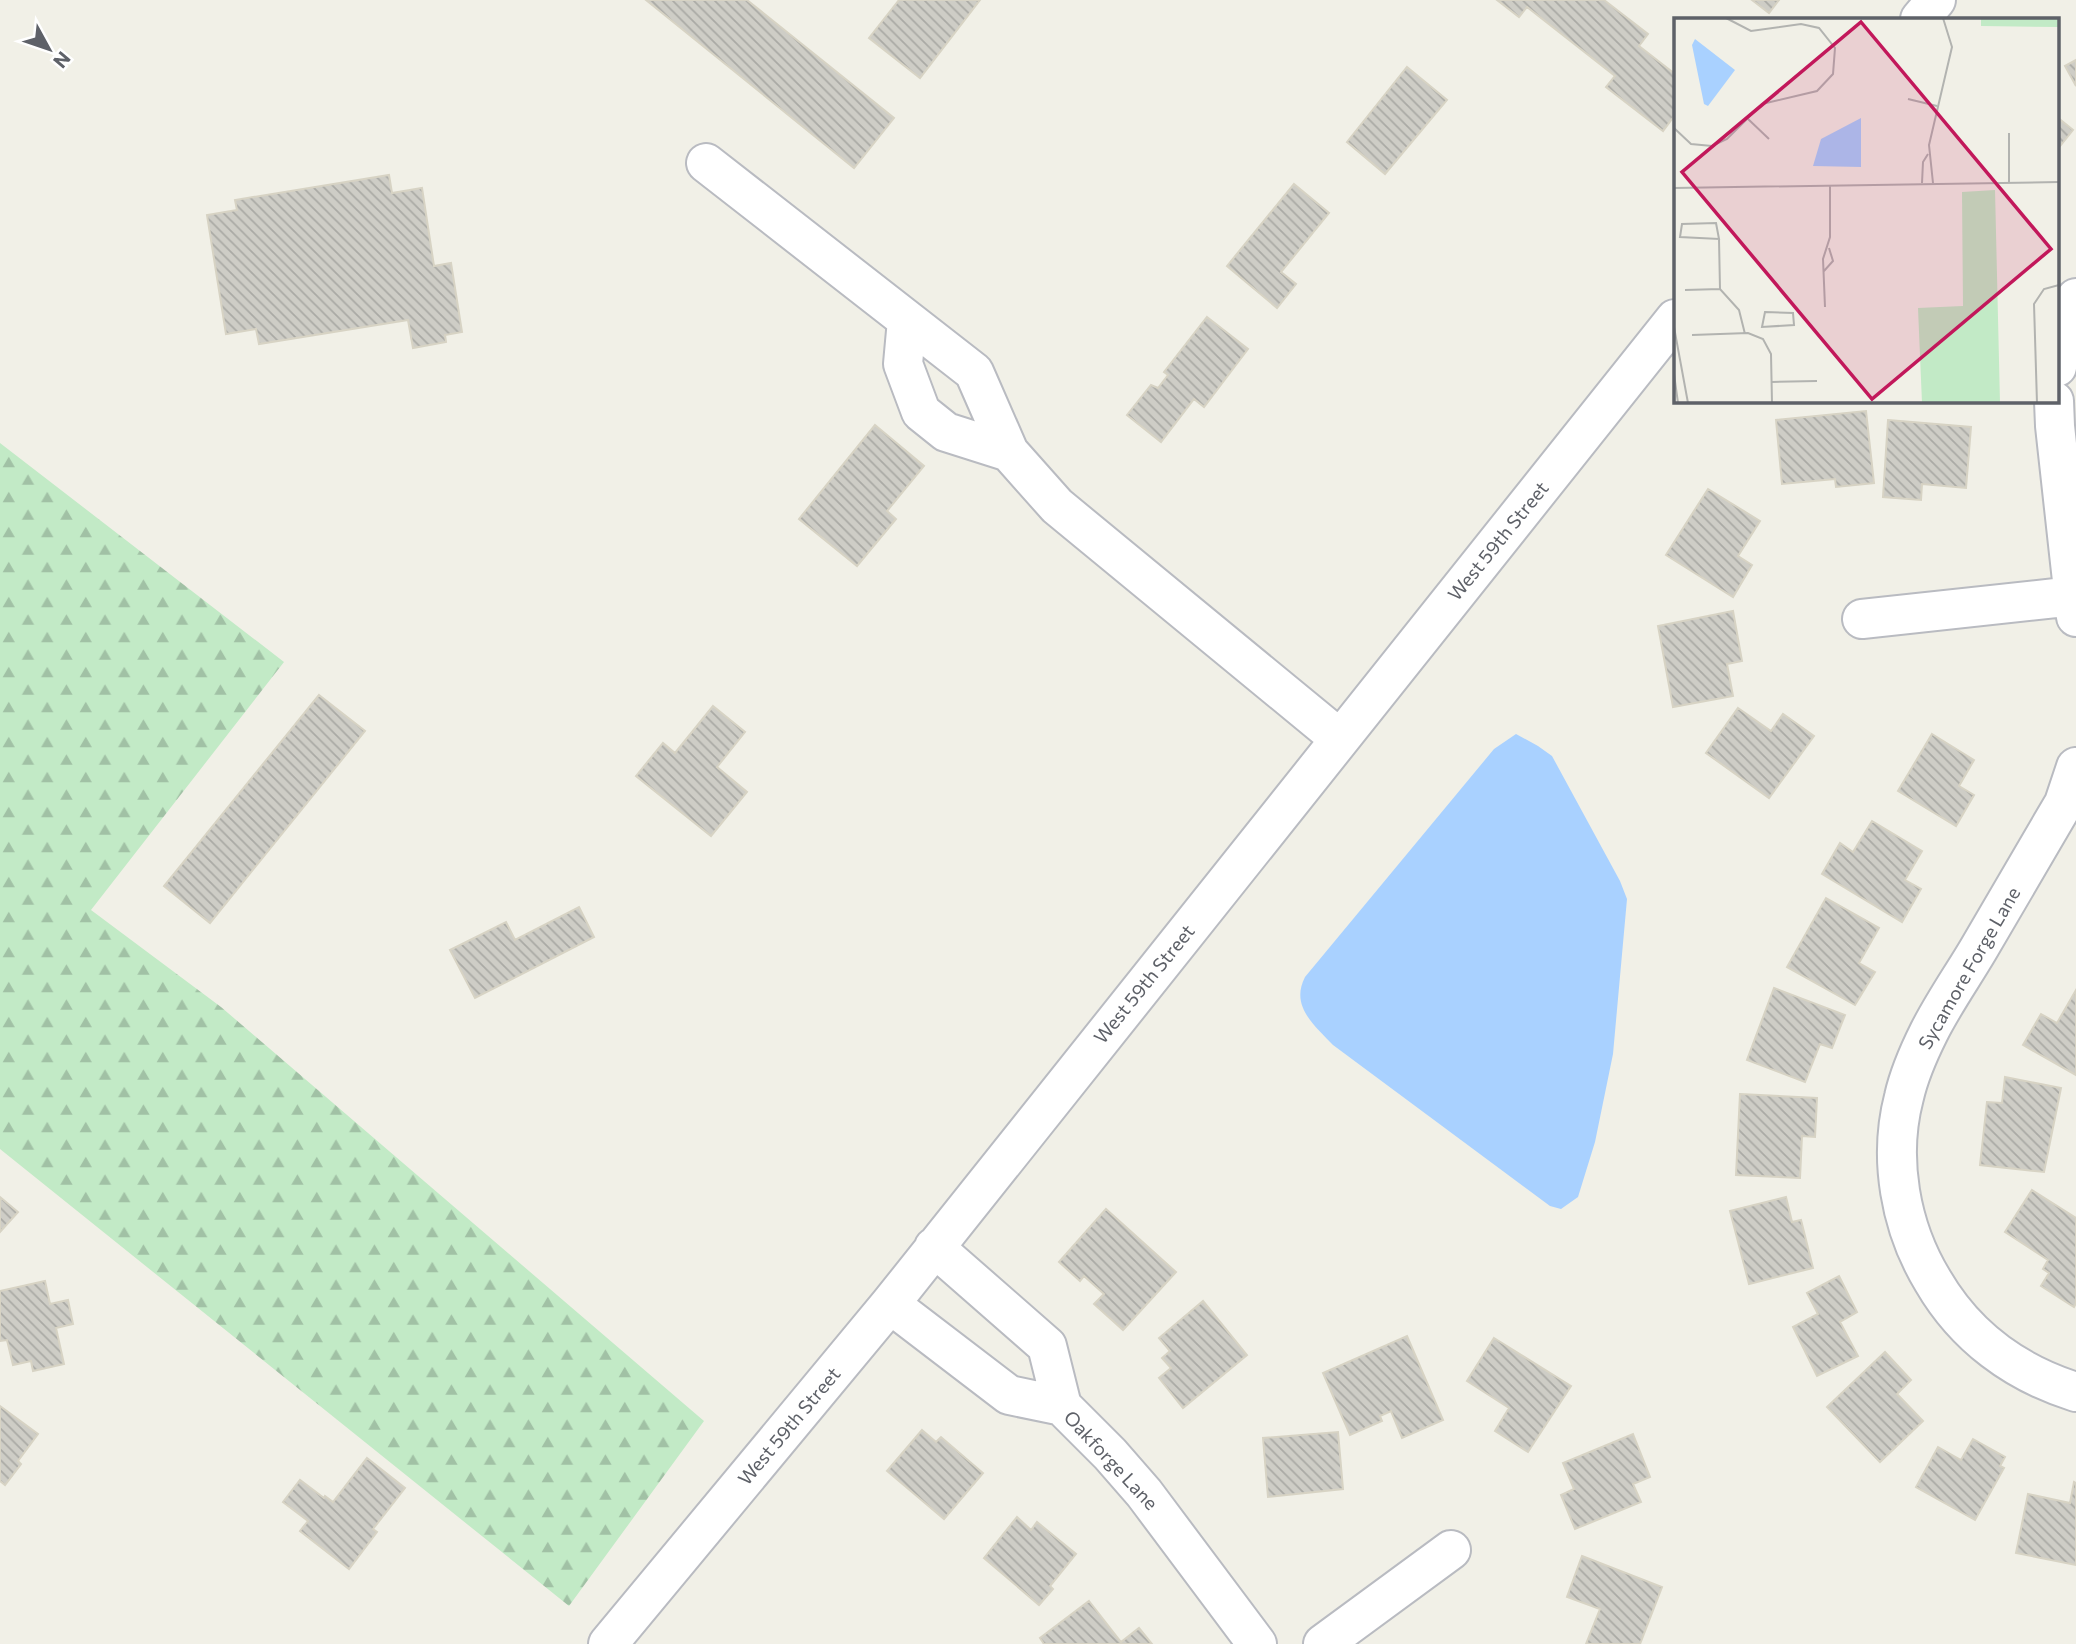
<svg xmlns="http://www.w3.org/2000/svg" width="2076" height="1644" font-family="Commissioner,sans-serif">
  <defs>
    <pattern id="forest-firs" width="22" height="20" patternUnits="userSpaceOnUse" patternTransform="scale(1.75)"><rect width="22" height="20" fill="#c2eac6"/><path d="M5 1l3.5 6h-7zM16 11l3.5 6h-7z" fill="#a1c1a5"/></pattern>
    <pattern id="building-back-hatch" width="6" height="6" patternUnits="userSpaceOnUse" patternTransform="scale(1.75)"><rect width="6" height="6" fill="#cecdc6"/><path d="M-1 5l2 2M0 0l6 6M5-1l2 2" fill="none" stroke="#aaaaa5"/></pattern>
  </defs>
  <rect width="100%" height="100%" fill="#f1f0e7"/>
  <!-- forest -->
  <path fill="url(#forest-firs)" d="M 0,443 L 284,662 L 91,910 L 221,1007 L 704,1421 L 569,1606 L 0,1149 Z"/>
  <!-- water -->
  <path fill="#a9d1ff" d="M 1516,734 L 1538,746 L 1552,756 L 1620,881 L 1627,899 L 1613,1054 L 1595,1142 L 1578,1197 L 1561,1209 L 1550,1206 L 1333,1045 C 1314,1025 1290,1006 1305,977 L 1494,749 Z"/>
  <!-- building -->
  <path fill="url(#building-back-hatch)" stroke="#d7d3c4" stroke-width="2" d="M 646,0 L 747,0 L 894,118 L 854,168 Z
    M 899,0 L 980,0 L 920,78 L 869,38 Z
    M 1497,0 L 1604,0 L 1648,34 L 1639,46 L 1675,74 L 1675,115 L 1663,131 L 1606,87 L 1615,76 L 1527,7 L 1519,17 Z
    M 1752,0 L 1779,0 L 1769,13 Z
    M 2076,60 L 2076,86 L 2065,66 Z
    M 1407,67 L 1447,100 L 1385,174 L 1347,142 Z
    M 2057,117 L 2073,130 L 2057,150 Z
    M 389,175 L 392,193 L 422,188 L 434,266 L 451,263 L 462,332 L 445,335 L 446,342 L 413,348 L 408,320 L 259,344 L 256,329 L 226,334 L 207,215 L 237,210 L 235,200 Z
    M 1294,184 L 1329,213 L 1281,272 L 1296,284 L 1277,308 L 1227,266 Z
    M 1207,317 L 1248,349 L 1204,407 L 1194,399 L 1161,442 L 1127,415 L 1151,385 L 1158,388 L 1168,375 L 1164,372 Z
    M 1866,411 L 1874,483 L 1836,487 L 1835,479 L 1782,484 L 1776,420 Z
    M 1888,420 L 1971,427 L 1966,488 L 1922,484 L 1921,500 L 1883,497 Z
    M 875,425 L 924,466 L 887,511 L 896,519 L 857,566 L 799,519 Z
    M 1708,489 L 1760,521 L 1738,556 L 1752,565 L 1733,597 L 1666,555 Z
    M 1733,611 L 1742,661 L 1727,664 L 1733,696 L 1673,707 L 1658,626 Z
    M 319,695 L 365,731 L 210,923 L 164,886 Z
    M 713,706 L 745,732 L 717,767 L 747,792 L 711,836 L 636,776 L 663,743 L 675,753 Z
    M 1738,708 L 1771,731 L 1783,714 L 1814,736 L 1769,798 L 1706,753 Z
    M 1932,734 L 1974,760 L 1959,786 L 1974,795 L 1956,826 L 1898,791 Z
    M 1872,821 L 1922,851 L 1905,880 L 1921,889 L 1902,922 L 1822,874 L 1840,843 L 1853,852 Z
    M 1826,898 L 1879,928 L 1859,963 L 1875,972 L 1855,1005 L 1787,967 Z
    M 579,907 L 594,937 L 475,998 L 450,950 L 506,922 L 515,940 Z
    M 1774,988 L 1845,1015 L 1832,1048 L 1820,1044 L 1805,1082 L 1747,1060 Z
    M 2076,990 L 2076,1075 L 2023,1045 L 2041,1014 L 2057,1023 Z
    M 2005,1077 L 2061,1088 L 2044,1172 L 1980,1165 L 1987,1102 L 2002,1103 Z
    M 1740,1094 L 1817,1098 L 1815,1137 L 1802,1136 L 1800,1178 L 1736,1175 Z
    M 2032,1190 L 2076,1218 L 2076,1303 L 2074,1307 L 2041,1286 L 2049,1273 L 2043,1269 L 2048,1260 L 2005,1232 Z
    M 0,1197 L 18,1212 L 0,1232 Z
    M 1786,1197 L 1792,1222 L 1801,1220 L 1813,1268 L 1749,1284 L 1730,1211 Z
    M 1106,1209 L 1176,1272 L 1123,1330 L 1094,1304 L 1104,1294 L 1084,1276 L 1080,1281 L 1059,1262 Z
    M 1839,1276 L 1857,1312 L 1840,1322 L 1858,1356 L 1817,1376 L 1793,1327 L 1818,1314 L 1807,1293 Z
    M 45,1281 L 50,1304 L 68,1300 L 73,1324 L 56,1328 L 64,1364 L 33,1371 L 31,1361 L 13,1365 L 7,1340 L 0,1341 L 0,1291 Z
    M 1203,1301 L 1247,1355 L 1183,1408 L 1159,1378 L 1171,1368 L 1162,1358 L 1170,1351 L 1159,1338 Z
    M 1407,1336 L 1443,1420 L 1402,1438 L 1391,1411 L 1380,1416 L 1382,1421 L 1350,1435 L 1323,1373 Z
    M 1494,1338 L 1571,1386 L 1528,1452 L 1495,1431 L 1509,1408 L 1467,1381 Z
    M 1885,1352 L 1911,1380 L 1897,1394 L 1923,1421 L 1880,1462 L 1827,1407 Z
    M 0,1406 L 38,1434 L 18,1461 L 21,1464 L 5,1485 L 0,1481 Z
    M 922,1430 L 936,1442 L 941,1437 L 983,1473 L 944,1519 L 887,1471 Z
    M 1338,1432 L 1343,1489 L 1268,1497 L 1263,1438 Z
    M 1633,1434 L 1650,1477 L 1633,1484 L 1641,1502 L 1575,1529 L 1561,1495 L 1574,1489 L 1563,1463 Z
    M 1973,1439 L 2005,1457 L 2000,1466 L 2004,1468 L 1975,1520 L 1916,1487 L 1938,1447 L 1961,1460 Z
    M 367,1458 L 405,1488 L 373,1529 L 377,1532 L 349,1569 L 300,1531 L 308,1521 L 283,1502 L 300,1480 L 324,1498 L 325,1496 L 333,1502 Z
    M 2074,1482 L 2076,1483 L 2076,1565 L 2016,1553 L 2028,1494 L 2070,1503 Z
    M 1017,1517 L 1031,1530 L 1037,1522 L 1076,1554 L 1050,1586 L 1053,1589 L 1039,1605 L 984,1558 Z
    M 1582,1556 L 1662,1587 L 1640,1644 L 1586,1644 L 1600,1609 L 1567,1597 Z
    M 1089,1601 L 1121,1642 L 1139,1628 L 1152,1644 L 1044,1644 L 1040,1638 Z"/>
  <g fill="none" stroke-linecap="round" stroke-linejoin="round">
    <!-- minor casing -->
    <g stroke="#b9bbc1" stroke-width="42">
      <path id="minor" d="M 1920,19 L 1936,0
        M 706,163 L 974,372 L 1009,452 L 1057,506 L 1340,739
        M 907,320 L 903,364 L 921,412 L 946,432 L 1009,452
        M 2057,367 L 2064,328 L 2076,298
        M 2054,401 L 2055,426 L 2076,617
        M 1862,619 L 2074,596
        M 2076,767 L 2064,803 C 2035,852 2007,901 1978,950 C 1962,977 1943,1004 1929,1032 C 1919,1052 1909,1075 1904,1097 C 1888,1158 1900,1227 1933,1281 C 1965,1336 2015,1373 2076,1392
        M 934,1247 L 1047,1346 L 1062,1406
        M 890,1304 L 1009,1395 L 1062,1406 L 1110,1454 L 1144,1493 L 1257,1644
        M 608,1644 L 890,1304 L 1675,319
        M 1323,1644 L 1451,1550"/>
    </g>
    <!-- minor -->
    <use href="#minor" stroke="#fff" stroke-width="38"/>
  </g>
  <g text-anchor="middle" stroke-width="5" stroke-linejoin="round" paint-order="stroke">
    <!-- street labels -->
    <g font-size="19" fill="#5e6168" stroke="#fff">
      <text transform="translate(1498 541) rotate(-51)" y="7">West 59th Street</text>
      <text transform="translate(1969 968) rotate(-60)" y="7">Sycamore Forge Lane</text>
      <text transform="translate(1144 984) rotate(-51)" y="7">West 59th Street</text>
      <text transform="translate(789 1426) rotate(-50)" y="7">West 59th Street</text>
      <text transform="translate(1111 1460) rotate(47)" y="7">Oakforge Lane</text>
    </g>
  </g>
  <!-- overview -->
  <g transform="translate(1674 18)">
    <rect width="385" height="385" fill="#f1f0e7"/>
    <path d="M 307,0 L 385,0 L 385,9 L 307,8 ZM 321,172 L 326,385 L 248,385 L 244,290 L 289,288 L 288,174 Z" fill="#c2eac6"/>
    <path d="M 21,21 L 61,52 L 34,88 L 30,86 L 18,27 ZM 187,100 L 187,149 L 139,148 L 147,121 Z" fill="#a9d1ff"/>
    <path fill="none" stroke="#b2b3b0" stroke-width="2" d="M 234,81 L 263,88M 73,100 L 95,121M 0,110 L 17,126 L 38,128 L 53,121 L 88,86 L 143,73 L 159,56 L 161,30 L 145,10 L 127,6 L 77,13 L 52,0M 335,115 L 335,164M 248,165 L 249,144 L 254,136M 259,165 L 255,127 L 278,29 L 269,0M 0,170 L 385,164M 42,205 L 45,221 L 6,219 L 8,206 ZM 45,221 L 46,271M 150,253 L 159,243 L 155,230M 11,272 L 46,271 L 65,292 L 71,316M 151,289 L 149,241 L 156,219 L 156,167M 91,294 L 119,295 L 120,307 L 88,309 ZM 0,309 L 14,385M 18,317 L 74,315 L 89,321 L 97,336 L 98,385M 0,356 L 4,385M 98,364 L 143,363M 363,385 L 360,286 L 370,271 L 385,267"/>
    <path fill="#c2185b" fill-opacity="0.15" stroke="#c2185b" stroke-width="3.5" d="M 187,4 L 377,231 L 198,381 L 8,154 Z"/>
    <rect width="385" height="385" fill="none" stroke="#5e6168" stroke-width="3.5"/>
  </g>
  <!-- north arrow -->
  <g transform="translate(49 49) rotate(130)" stroke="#ffffff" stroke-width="5" paint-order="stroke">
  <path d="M0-5L12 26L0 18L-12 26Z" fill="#5e6168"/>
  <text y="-10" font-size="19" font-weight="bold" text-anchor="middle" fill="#5e6168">N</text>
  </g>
</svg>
